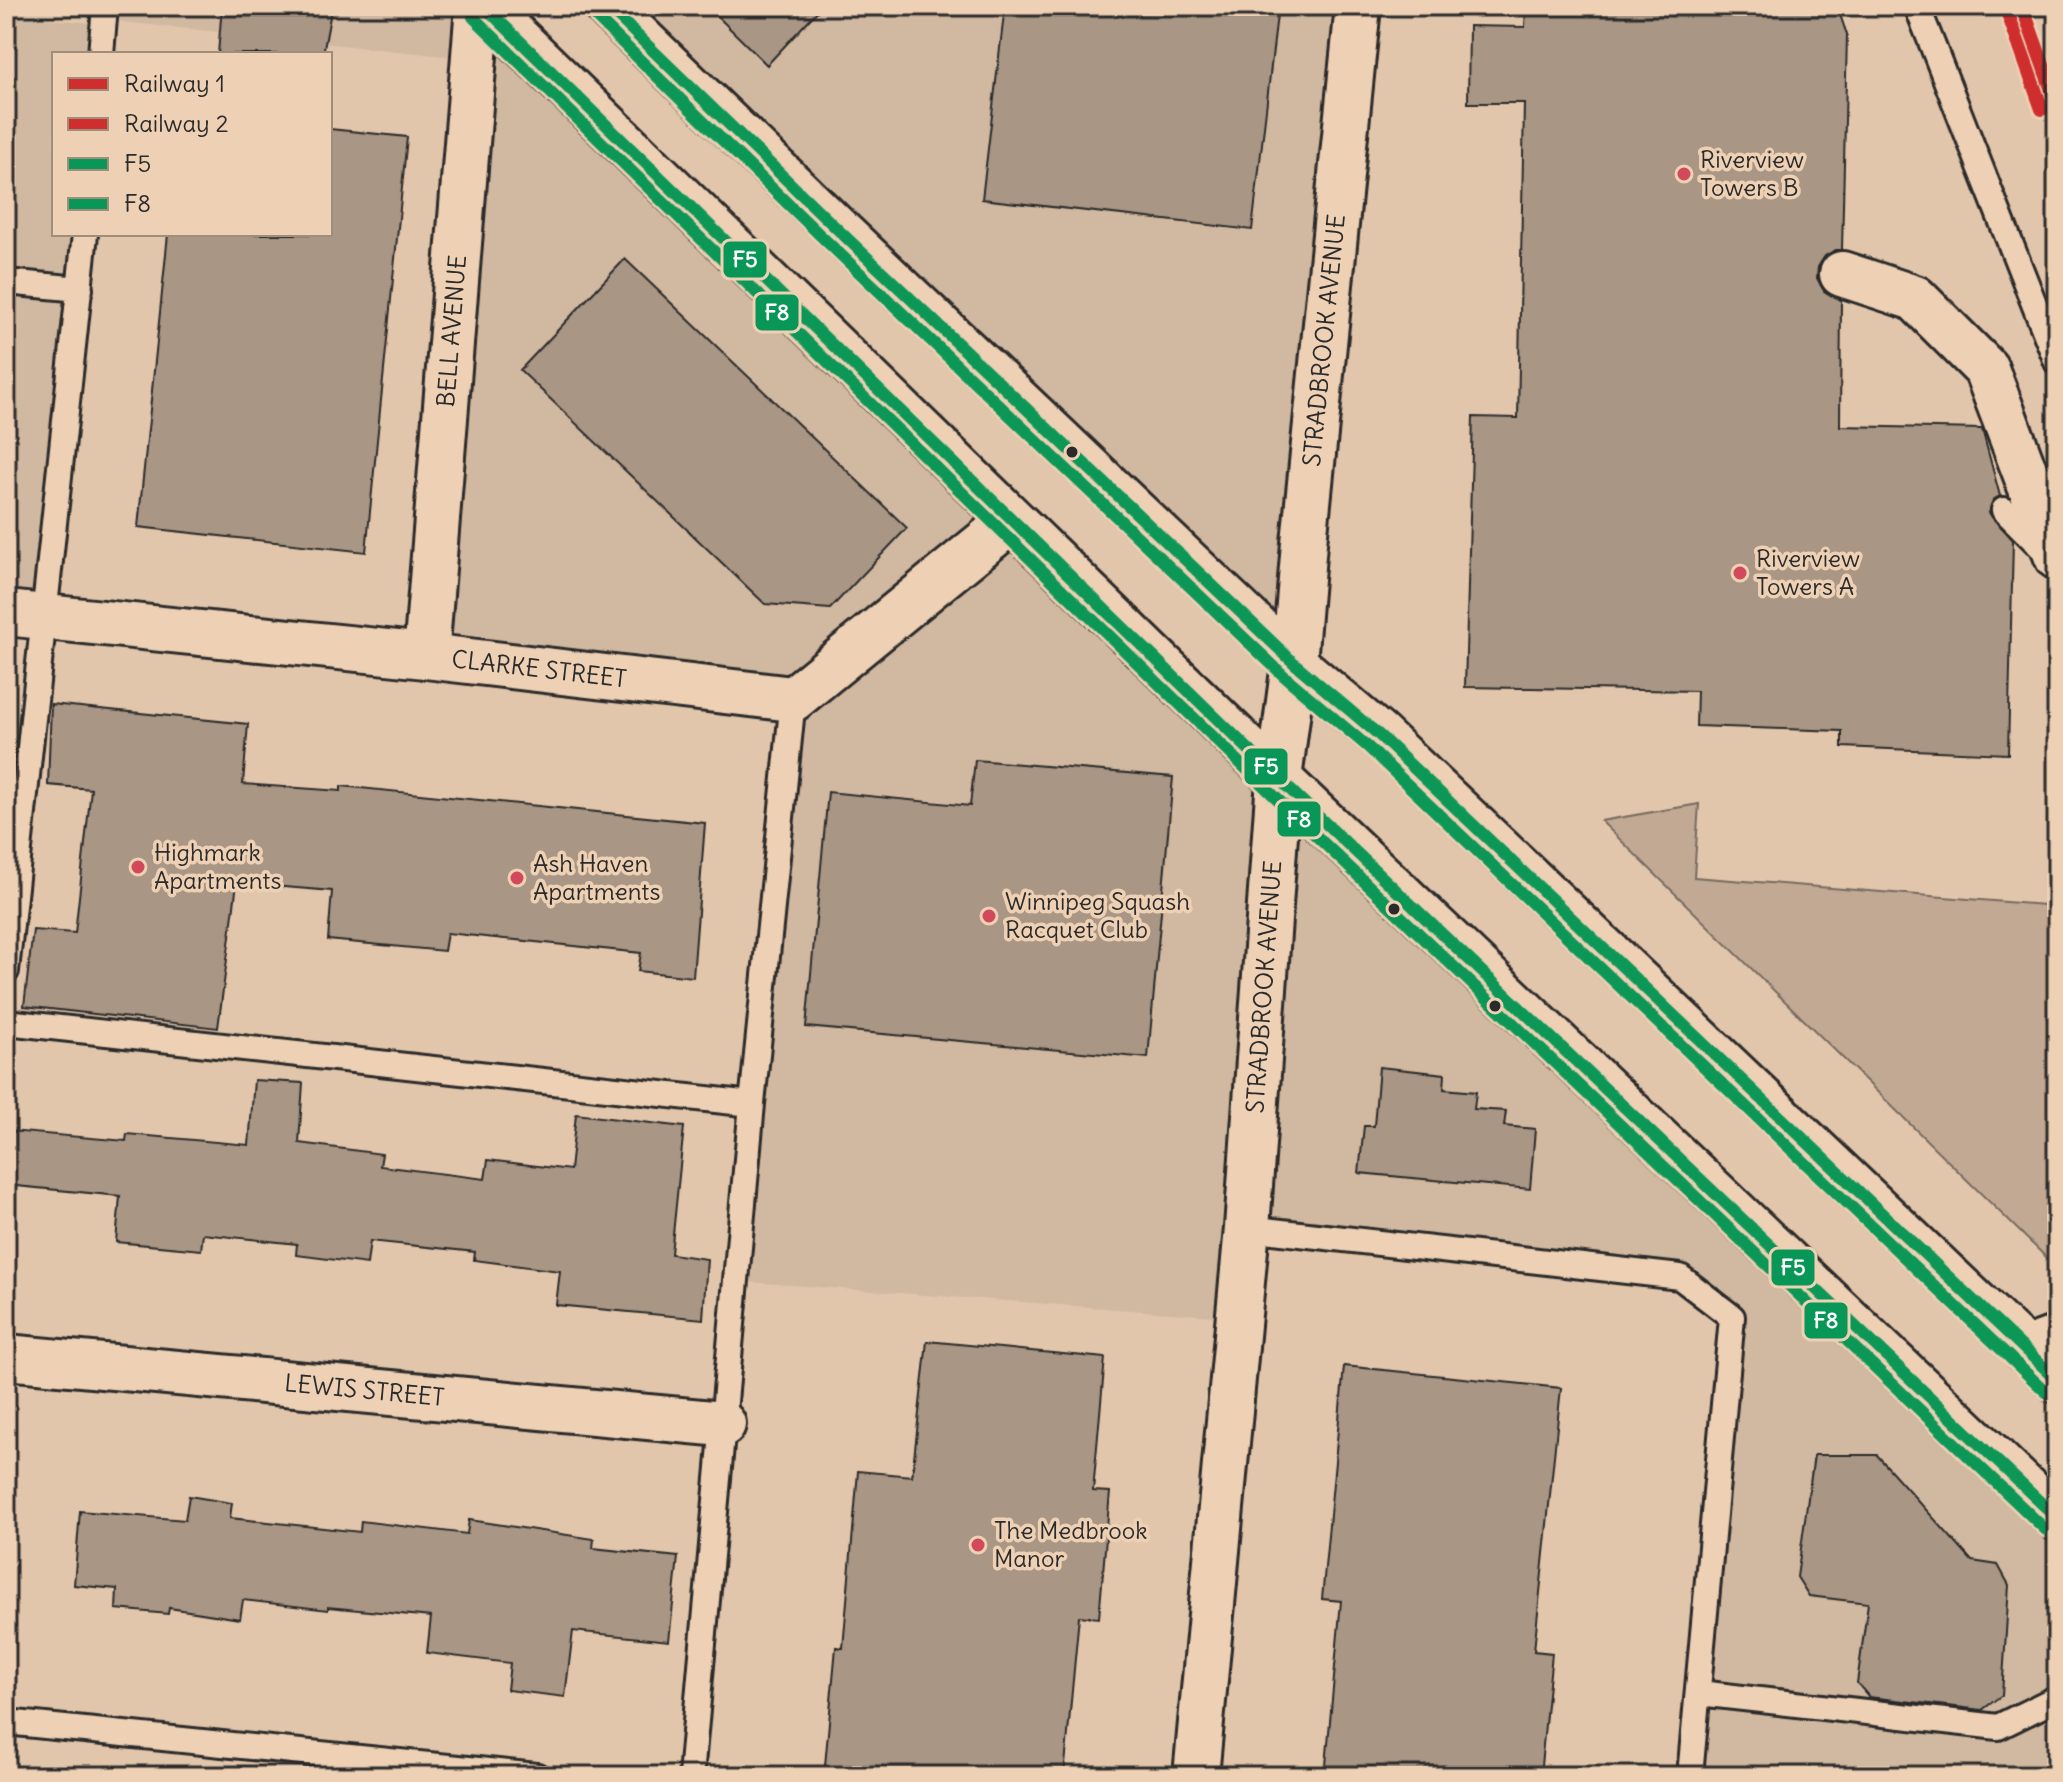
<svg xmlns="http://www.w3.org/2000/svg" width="2063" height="1782" font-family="Delius,sans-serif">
  <rect width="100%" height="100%" fill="#e2c6ac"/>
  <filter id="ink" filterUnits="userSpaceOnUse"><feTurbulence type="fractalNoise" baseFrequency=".0125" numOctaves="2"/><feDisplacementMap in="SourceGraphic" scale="16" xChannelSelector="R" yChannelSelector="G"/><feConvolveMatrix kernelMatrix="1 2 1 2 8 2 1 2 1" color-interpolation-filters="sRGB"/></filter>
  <g filter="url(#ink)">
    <!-- built -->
    <path fill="#d1b8a0" d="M 106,6 L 484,6 L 2057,1518 L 2057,1776 L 1690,1776 L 1732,1317 L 1680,1277 L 1248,1228 L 1239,1318 L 735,1281 L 793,699 L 426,656 L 473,59 L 104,20 Z
      M 607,6 L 1358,6 L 1294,663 Z
      M 6,15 L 104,24 L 101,54 L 54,54 L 54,234 L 85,234 L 42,616 L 6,613 Z"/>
    <!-- green -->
    <path fill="#c1a994" stroke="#766a60" stroke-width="2" d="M 1699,804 L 1694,877 L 2057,906 L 2057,1268 L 1601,821 Z"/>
    <!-- building -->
    <path fill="#a99684" stroke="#2b2b2b" stroke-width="2" d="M 222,6 L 332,6 L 323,54 L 218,54 Z
      M 707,6 L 822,6 L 767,65 Z
      M 1005,6 L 1278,6 L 1252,230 L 982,199 Z
      M 1526,6 L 1837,6 L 1847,35 L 1842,250 L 1836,250 L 1825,256 L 1818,267 L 1817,278 L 1824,291 L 1841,300 L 1840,426 L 1982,429 L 2000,496 L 1993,500 L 1989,513 L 2013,540 L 2008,754 L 1842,747 L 1842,731 L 1696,726 L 1697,691 L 1465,687 L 1473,417 L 1518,418 L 1524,103 L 1468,103 L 1469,26 L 1525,27 Z
      M 330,129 L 407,137 L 366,552 L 138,527 L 168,234 L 330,234 Z
      M 625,259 L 907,528 L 830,609 L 765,604 L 520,370 Z
      M 51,704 L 248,724 L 243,784 L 341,791 L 341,786 L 705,823 L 693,977 L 638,971 L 641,953 L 447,933 L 444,951 L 328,940 L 332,891 L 237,883 L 218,1028 L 24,1006 L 33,930 L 75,933 L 91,789 L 48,785 Z
      M 975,760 L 1173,777 L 1148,1058 L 806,1027 L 828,792 L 970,806 Z
      M 1379,1067 L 1445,1074 L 1444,1089 L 1476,1092 L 1474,1109 L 1506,1111 L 1504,1126 L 1535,1129 L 1530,1189 L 1359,1173 L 1364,1126 L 1374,1126 Z
      M 254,1080 L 303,1083 L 299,1143 L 382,1154 L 380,1166 L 485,1179 L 488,1160 L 570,1170 L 576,1114 L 684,1127 L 671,1254 L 707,1259 L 703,1319 L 556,1305 L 560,1271 L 474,1260 L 475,1252 L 370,1241 L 367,1264 L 296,1255 L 297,1244 L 203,1234 L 201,1250 L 116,1242 L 120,1196 L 6,1185 L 10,1131 L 126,1141 L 127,1134 L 249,1145 Z
      M 927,1341 L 1105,1358 L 1093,1491 L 1110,1492 L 1099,1618 L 1079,1616 L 1064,1776 L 824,1776 L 836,1647 L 843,1648 L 858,1471 L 912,1476 Z
      M 1344,1366 L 1561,1388 L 1534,1651 L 1552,1653 L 1540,1776 L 1325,1776 L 1341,1601 L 1322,1599 Z
      M 1814,1455 L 1877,1455 L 1972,1561 L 1998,1565 L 2009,1585 L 2002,1695 L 1982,1710 L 1869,1697 L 1857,1683 L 1868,1603 L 1809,1596 L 1797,1577 Z
      M 189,1496 L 232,1503 L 230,1518 L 360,1532 L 361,1521 L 467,1534 L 469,1520 L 594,1539 L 593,1548 L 678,1557 L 669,1641 L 573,1631 L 565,1697 L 507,1690 L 510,1663 L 427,1653 L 431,1617 L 328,1607 L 328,1610 L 243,1600 L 240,1619 L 169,1608 L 168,1614 L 116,1609 L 117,1589 L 74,1585 L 80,1511 L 185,1520 Z"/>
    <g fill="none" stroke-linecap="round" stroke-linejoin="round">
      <!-- service casing -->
      <g stroke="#2b2b2b" stroke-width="30">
        <path id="service" d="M 1917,6 L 2057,362
          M 101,54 L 105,6
          M 6,282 L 80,289
          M 2004,510 L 2044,550
          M 6,971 L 85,234
          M 6,1022 L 752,1104
          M 1247,1228 L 1680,1277 L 1732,1317 L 1690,1776
          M 1699,1693 L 1998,1727 L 2057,1698
          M 6,1722 L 537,1776
          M 691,1776 L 752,1104 L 793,699"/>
      </g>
      <!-- minor casing -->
      <g stroke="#2b2b2b" stroke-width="50">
        <g id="minor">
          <path d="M 1842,274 L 1915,298 L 1986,369 L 2057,557"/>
          <path id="s1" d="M 6,613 L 426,656 L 793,699 L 1011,521"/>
          <path id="s2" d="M 426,656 L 478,6"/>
          <path d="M 2025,1350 L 2057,1338"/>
          <path id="s3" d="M 6,1357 L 723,1424"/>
        </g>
      </g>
      <!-- tertiary casing -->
      <g stroke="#2b2b2b" stroke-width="50">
        <g id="tertiary">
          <path id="s4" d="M 1196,1776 L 1247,1228 L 1279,779 L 1294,663"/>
        </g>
      </g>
      <!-- secondary casing -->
      <g stroke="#2b2b2b" stroke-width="50">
        <g id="secondary">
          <path id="s5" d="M 1294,663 L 1304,543 L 1358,6"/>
        </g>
      </g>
      <!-- primary casing -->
      <g stroke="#2b2b2b" stroke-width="50">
        <path id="primary" d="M 484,6 L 1279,779 L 2057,1518
          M 607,6 L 832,224 L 1294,663 L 1379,735 L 2057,1380"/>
      </g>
      <!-- service -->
      <use href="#service" stroke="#eed0b4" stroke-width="24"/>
      <!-- minor -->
      <use href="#minor" stroke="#eed0b4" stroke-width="44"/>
      <!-- tertiary -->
      <use href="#tertiary" stroke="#eed0b4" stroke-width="44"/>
      <!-- secondary -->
      <use href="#secondary" stroke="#eed0b4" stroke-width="44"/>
      <!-- primary -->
      <use href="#primary" stroke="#eed0b4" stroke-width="44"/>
      <!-- bus-1 casing -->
      <g stroke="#eed0b4" stroke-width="18">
        <path id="bus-1" d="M 484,6 L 1279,779 L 2057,1518
          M 607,6 L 832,224 L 1294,663 L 1379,735 L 2057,1380"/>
      </g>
      <!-- bus-2 casing -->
      <g stroke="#eed0b4" stroke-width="18">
        <path id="bus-2" d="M 473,17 L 1268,790 L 2046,1530
          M 596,17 L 821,236 L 1283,675 L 1368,747 L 2046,1392"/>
      </g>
      <!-- bus-1 -->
      <use href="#bus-1" stroke="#099757" stroke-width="12"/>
      <!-- bus-2 -->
      <use href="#bus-2" stroke="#099757" stroke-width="12"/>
      <!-- rail-1 casing -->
      <g stroke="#eed0b4" stroke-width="20">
        <path id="rail-1" d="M 2022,6 L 2057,104"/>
      </g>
      <!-- rail-2 casing -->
      <g stroke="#eed0b4" stroke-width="20">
        <path id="rail-2" d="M 2007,11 L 2042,109"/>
      </g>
      <!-- rail-1 -->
      <use href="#rail-1" stroke="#cf2e2f" stroke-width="14"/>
      <!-- rail-2 -->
      <use href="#rail-2" stroke="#cf2e2f" stroke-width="14"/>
    </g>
  </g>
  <!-- markers -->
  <g fill="#d1495b" stroke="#eed0b4" stroke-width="3">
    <circle cx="1684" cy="174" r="8"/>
    <circle cx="1740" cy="573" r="8"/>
    <circle cx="138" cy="867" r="8"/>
    <circle cx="517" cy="878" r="8"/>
    <circle cx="989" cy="916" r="8"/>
    <circle cx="978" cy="1545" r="8"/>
  </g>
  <g fill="#2b2b2b" stroke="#eed0b4" stroke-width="3">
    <circle cx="1072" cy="452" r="7"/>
    <circle cx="1394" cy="909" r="7"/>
    <circle cx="1495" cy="1006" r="7"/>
  </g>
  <g text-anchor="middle" stroke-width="7" stroke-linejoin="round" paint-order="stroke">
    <!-- poi labels -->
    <g font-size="24" fill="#2b2b2b" stroke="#eed0b4" text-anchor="start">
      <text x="1700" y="168">Riverview<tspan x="1700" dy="28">Towers B</tspan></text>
      <text x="1756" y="567">Riverview<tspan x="1756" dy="28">Towers A</tspan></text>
      <text x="154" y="861">Highmark<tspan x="154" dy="28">Apartments</tspan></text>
      <text x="533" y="872">Ash Haven<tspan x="533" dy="28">Apartments</tspan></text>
      <text x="1005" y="910">Winnipeg Squash<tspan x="1005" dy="28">Racquet Club</tspan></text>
      <text x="994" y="1539">The Medbrook<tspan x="994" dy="28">Manor</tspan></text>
    </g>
    <!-- street labels -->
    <g font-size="24" fill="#2b2b2b" stroke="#eed0b4">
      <text dy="8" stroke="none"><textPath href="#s2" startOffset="326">BELL AVENUE</textPath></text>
      <text dy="8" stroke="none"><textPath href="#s5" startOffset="324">STRADBROOK AVENUE</textPath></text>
      <text dy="8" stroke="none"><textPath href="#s1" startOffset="536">CLARKE STREET</textPath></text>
      <text dy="8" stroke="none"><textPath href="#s4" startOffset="792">STRADBROOK AVENUE</textPath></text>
      <text dy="8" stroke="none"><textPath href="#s3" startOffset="360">LEWIS STREET</textPath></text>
    </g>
  </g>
  <g stroke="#eed0b4" stroke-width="3">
    <rect x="722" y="240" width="46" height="39" rx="8" fill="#099757"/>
    <rect x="754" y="293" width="46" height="39" rx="8" fill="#099757"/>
    <rect x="1243" y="747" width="46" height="39" rx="8" fill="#099757"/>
    <rect x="1276" y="800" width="46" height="38" rx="8" fill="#099757"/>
    <rect x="1770" y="1248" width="46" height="39" rx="8" fill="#099757"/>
    <rect x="1803" y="1301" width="46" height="39" rx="8" fill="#099757"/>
  </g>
  <g font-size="22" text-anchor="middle" font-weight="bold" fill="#fff">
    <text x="745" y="267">F5</text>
    <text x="777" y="320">F8</text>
    <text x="1266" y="774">F5</text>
    <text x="1299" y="827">F8</text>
    <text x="1793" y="1275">F5</text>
    <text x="1826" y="1328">F8</text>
  </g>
  <!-- margin -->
  <rect width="2063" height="1782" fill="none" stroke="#eed0b4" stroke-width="32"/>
  <rect x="16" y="16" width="2031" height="1750" fill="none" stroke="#2b2b2b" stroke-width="3" filter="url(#ink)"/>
  <!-- legend -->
  <rect x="52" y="52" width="280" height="184" fill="#eed0b4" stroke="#a08e7d" stroke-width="2"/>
  <rect x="68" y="78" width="40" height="12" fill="#cf2e2f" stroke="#a08e7d" stroke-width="2"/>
  <text x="124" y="92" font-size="24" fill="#2b2b2b">Railway 1</text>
  <rect x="68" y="118" width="40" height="12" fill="#cf2e2f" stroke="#a08e7d" stroke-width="2"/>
  <text x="124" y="132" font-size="24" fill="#2b2b2b">Railway 2</text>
  <rect x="68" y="158" width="40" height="12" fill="#099757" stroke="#a08e7d" stroke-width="2"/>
  <text x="124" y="172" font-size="24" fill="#2b2b2b">F5</text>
  <rect x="68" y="198" width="40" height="12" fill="#099757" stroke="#a08e7d" stroke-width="2"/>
  <text x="124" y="212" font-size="24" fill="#2b2b2b">F8</text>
</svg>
